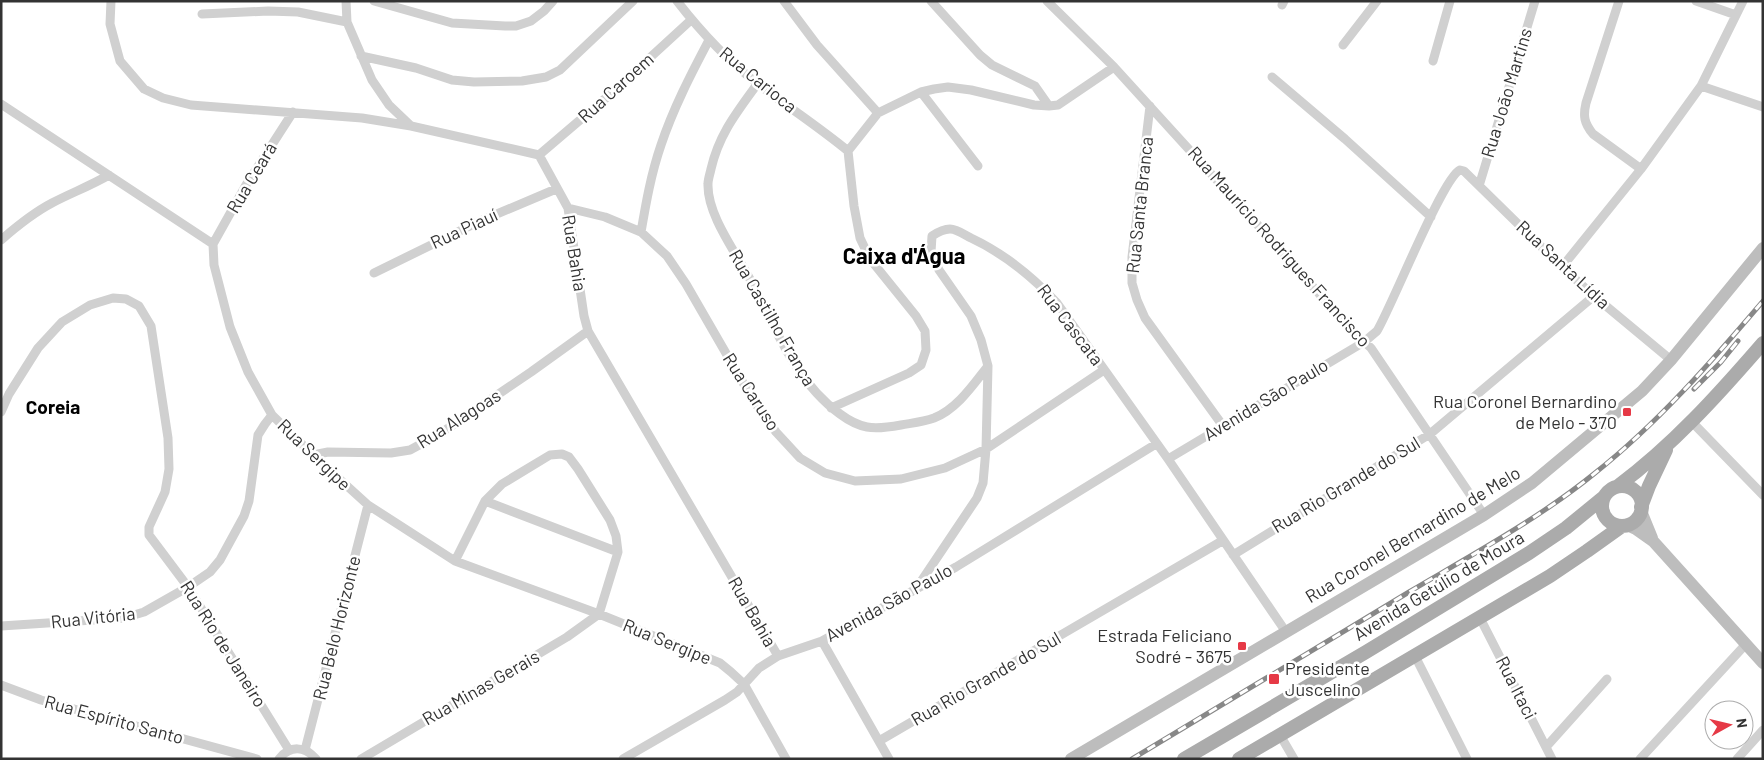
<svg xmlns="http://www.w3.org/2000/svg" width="1764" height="760" font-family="Barlow,sans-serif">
  <rect width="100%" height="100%" fill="#fff"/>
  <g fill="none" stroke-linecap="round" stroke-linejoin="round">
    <!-- street -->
    <path stroke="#d0d0d0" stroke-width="9" d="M 111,1 L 110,24 L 120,61 L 144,89 L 163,98 L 191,105 L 362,118 L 411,126 L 539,155 L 568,208 L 584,316 L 588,331 L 778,656
      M 346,1 L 347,22 L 372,80 L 389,105 L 411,126
      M 374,1 L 452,23 L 505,26 L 516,26 L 531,21 L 544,11 L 553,1
      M 677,1 C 701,32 727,60 758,84 C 788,107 819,127 848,151
      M 784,1 L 817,45 L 878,113
      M 931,1 L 980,55 L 992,65 L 1035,86 L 1049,106
      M 1047,1 L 1114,67 L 1294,265 L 1350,329 L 1371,348 L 1484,515
      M 1619,1 L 1586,103 C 1583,116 1584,123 1593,134 L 1641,169
      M 1696,1 L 1736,15
      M 1282,5 L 1284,1
      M 202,14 L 268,11 L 298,12 L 347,22
      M 1343,45 L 1377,1
      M 361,56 L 416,68 L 452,80 L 474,82 L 522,81 L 546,77 L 560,70 L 633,1
      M 1433,61 L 1450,1
      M 1272,77 L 1345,139 L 1431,217
      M 758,83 C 737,112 719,134 711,169 C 710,174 708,179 708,184 C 707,216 738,255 752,283 C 776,330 796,382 840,414 C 848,420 857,425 867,427 C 877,429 890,427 901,425 C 912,423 923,422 934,418 C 957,409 973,385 988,366
      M 1701,86 L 1763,107
      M 921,92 L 978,166
      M 1,104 L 213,244
      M 1150,106 L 1132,257 L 1132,283 L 1137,300 L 1145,318 L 1223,426
      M 539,155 L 607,97 L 691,20
      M 1479,186 L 1535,1
      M 568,208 L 605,217 L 641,232 L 667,256 L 686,284 L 753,400 L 776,432 L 800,458 L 825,473 L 855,481 L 901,479 L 945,468 L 986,449 L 1104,370
      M 641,232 C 646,203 651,174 661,145 C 673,109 691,74 709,40
      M 1,240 C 17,226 33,213 52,203 C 71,193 90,186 109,175
      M 213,244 L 214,265 L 230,327 L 248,372 L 272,415 L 313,455 L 368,505 L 455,561 L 599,614 L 720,663 L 731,672 L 744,684 L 786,759
      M 213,244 L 246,185 L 293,112
      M 1562,267 L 1641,169 L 1701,86 L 1743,1
      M 374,273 L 478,222 L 556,189
      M 831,408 L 909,373 L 921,365 L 926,350 L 925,331 L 916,316 L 870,259 L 860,238 L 854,206 L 848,151 L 878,113 L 921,92 L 934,89 L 948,87 L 971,90 L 1034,105 L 1049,106 L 1058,105 L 1114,67
      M 1,412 L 9,394 L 38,348 L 62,322 L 90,305 L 113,298 L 126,299 L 139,306 L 151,326 L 168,438 L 169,469 L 165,492 L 149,527 L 149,535 L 188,587 L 289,750
      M 1692,422 L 1763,495
      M 313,455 L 328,452 L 391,453 L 410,450 L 441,433 L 531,372 L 588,331
      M 1168,459 L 1364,342 L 1377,331 C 1392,306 1443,177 1460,170 L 1464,171 L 1562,267 L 1594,296 L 1671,360
      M 485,501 L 618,552
      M 1233,555 L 1430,434 L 1594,296
      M 918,586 L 977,498 L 983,483 L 986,449 L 988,366 L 981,340 L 971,316 L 939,270 L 931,252 L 932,236 C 938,232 943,229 950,229 C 957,229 965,235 971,238 C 1005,254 1031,275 1057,303 L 1168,459 L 1286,632
      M 1480,618 L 1552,759
      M 1,626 L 124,618 L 144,612 L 188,587 L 210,572 L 220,560 L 244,516 L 249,501 L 258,435 L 265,424 L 272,415
      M 822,641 L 889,759
      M 1415,656 L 1467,759
      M 1,685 L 41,700 L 257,759
      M 1280,735 L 1294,759
      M 879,741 L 1222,541
      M 1546,747 L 1607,679
      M 305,750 L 368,505
      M 279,759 C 290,745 305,746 316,759
      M 361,759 L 567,637 L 599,614 L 618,552 L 616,536 L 610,520 L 578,469 L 569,457 L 562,454 L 550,455 L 502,484 L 485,501 L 455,561
      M 623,759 L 725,700 L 737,692 L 759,668 L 778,656 L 822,641 L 956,567 L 1156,444
      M 1640,759 L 1746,644
      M 1737,759 L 1763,730"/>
    <!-- secondary -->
    <path stroke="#bdbdbd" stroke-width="12" d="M 1641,511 L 1652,538
      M 1627,525 L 1636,529 L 1653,541 L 1763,663
      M 1071,759 L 1484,515 L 1532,483 L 1642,391 L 1671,360 L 1763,248"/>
    <!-- primary -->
    <path stroke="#ababab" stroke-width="14" d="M 1618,486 C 1673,445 1718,395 1763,343
      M1602 506a20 20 0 1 1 40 0a20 20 0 1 1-40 0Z
      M 1641,507 L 1649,486 L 1666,450
      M 1184,759 L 1366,652 L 1529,553 L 1566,528 L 1604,497
      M 1239,759 L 1550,576 L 1587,551 L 1622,526"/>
    <!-- rail casing -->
    <g stroke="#888" stroke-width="5">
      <path id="rail" d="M 1694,389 L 1721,362 L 1738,341
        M 1132,759 C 1224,703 1317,648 1409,592 C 1470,556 1540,518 1595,473 C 1658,423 1711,362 1763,301"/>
    </g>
    <!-- rail -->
    <use href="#rail" stroke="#fff" stroke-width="3" stroke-dasharray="9" stroke-linecap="butt"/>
  </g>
  <!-- markers -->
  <g fill="#e63946" stroke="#fff" stroke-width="2">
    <rect x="1622" y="407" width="10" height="10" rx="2.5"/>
    <rect x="1237" y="641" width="10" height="10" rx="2.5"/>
    <rect x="1268" y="673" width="12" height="12" rx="2.5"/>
  </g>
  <g text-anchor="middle" stroke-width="5" stroke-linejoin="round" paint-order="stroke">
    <!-- street labels -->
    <g font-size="18" fill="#333" stroke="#fff">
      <text transform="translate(758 80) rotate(39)" y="6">Rua Carioca</text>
      <text transform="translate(616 88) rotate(-42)" y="6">Rua Caroem</text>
      <text transform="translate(1507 93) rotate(-73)" y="6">Rua João Martins</text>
      <text transform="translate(252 178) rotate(-59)" y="6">Rua Ceará</text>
      <text transform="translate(1140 205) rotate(-84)" y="6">Rua Santa Branca</text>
      <text transform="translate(464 229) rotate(-25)" y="6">Rua Piauí</text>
      <text transform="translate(1279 247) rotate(48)" y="6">Rua Maurício Rodrigues Francisco</text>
      <text transform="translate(574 253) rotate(81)" y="6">Rua Bahia</text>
      <text transform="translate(1563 265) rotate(43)" y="6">Rua Santa Lídia</text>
      <text transform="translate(772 318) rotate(60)" y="6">Rua Castilho França</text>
      <text transform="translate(1070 325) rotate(53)" y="6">Rua Cascata</text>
      <text transform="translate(751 392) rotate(57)" y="6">Rua Caruso</text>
      <text transform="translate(1266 400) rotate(-31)" y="6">Avenida São Paulo</text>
      <text transform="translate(459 419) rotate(-32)" y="6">Rua Alagoas</text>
      <text transform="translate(314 455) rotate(44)" y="6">Rua Sergipe</text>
      <text transform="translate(1346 485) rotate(-31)" y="6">Rua Rio Grande do Sul</text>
      <text transform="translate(1413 535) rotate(-31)" y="6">Rua Coronel Bernardino de Melo</text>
      <text transform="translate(1439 586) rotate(-31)" y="6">Avenida Getúlio de Moura</text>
      <text transform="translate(889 603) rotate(-29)" y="6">Avenida São Paulo</text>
      <text transform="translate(752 612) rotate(60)" y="6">Rua Bahia</text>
      <text transform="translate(93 618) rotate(-6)" y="6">Rua Vitória</text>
      <text transform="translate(337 628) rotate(-76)" y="6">Rua Belo Horizonte</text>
      <text transform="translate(667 642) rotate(22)" y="6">Rua Sergipe</text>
      <text transform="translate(223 644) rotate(58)" y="6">Rua Rio de Janeiro</text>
      <text transform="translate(986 679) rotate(-30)" y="6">Rua Rio Grande do Sul</text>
      <text transform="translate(481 688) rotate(-30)" y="6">Rua Minas Gerais</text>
      <text transform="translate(1516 688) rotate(63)" y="6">Rua Itaci</text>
      <text transform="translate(114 720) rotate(15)" y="6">Rua Espírito Santo</text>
    </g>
    <!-- poi labels -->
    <g font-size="18" fill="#333" stroke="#fff" text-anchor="end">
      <text x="1617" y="408">Rua Coronel Bernardino<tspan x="1617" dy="21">de Melo - 370</tspan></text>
      <text x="1232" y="642">Estrada Feliciano<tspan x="1232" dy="21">Sodré - 3675</tspan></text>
      <text x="1285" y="675" text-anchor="start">Presidente<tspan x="1285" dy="21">Juscelino</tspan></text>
    </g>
    <!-- neighbourhood labels -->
    <g font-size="19" font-weight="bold" fill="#000" stroke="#fff">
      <text x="53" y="414">Coreia</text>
    </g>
    <!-- district labels -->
    <g font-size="22" font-weight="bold" fill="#000" stroke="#fff">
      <text x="904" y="264">Caixa d'Água</text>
    </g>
  </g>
  <!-- border -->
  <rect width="1764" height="760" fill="none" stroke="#333333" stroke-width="5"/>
  <!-- north arrow -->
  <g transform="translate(1729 725) rotate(82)"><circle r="24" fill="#ffffff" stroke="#adadad"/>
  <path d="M0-4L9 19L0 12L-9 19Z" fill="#e63946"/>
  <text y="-8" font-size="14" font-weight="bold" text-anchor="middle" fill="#333333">N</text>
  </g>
</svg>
